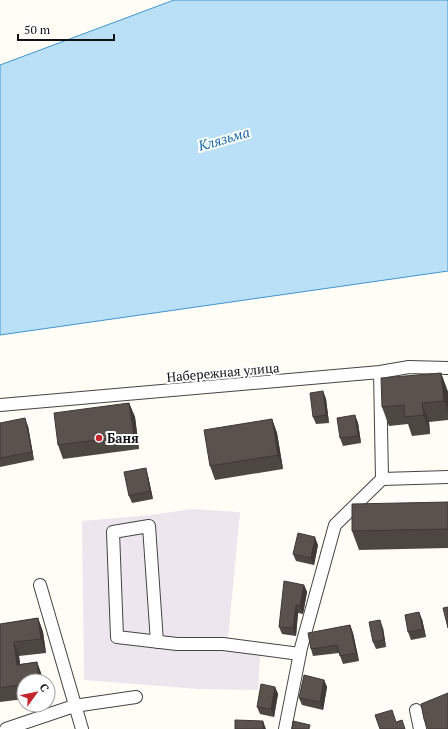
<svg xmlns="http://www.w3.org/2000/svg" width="448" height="729" font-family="'PT Serif',serif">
  <rect width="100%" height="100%" fill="#fffdf5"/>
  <!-- industrial -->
  <path fill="#eee6ef" d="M 192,509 L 240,512 L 228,639 L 261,642 L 258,690 L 198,689 L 84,680 L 82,521 L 151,515 Z"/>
  <!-- water -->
  <path fill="#b9e0f7" stroke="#3f96cf" d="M 174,0 L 448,0 L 448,271 L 0,335 L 0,65 Z"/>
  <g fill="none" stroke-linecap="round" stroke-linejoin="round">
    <!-- minor casing -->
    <g stroke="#444" stroke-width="14">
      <path id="minor" d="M 380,372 L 382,479
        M 0,405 L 380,372 L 409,367 L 448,368
        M 40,585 L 82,729
        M 157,642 L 149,526 L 113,532 L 117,637 L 177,644 L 223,644 L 300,654
        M 416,710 L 420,729
        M 6,729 L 74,706 L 136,697
        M 285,729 L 301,648 L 335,525 L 382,479 L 448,477"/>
    </g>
    <!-- minor -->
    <use href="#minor" stroke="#fff" stroke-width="12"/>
  </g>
  <!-- wall -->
  <path fill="#4d4742" d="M 441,373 L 448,392 L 448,420 L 429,422 L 430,434 L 412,436 L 408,424 L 389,426 L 382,407 Z
    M 323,391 L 326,399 L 329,423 L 316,424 L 313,417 Z
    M 129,403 L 135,417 L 139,449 L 63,459 L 58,445 Z
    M 355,415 L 358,423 L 361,443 L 343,446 L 340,438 Z
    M 272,419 L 277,433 L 283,469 L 215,480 L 210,466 Z
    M 0,423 L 28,426 L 34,460 L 0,467 Z
    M 148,476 L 153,499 L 132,503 L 129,496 Z
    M 448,502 L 448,548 L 359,550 L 352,531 Z
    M 318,545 L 314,565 L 296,561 L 293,554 Z
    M 304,585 L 307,592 L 303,614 L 298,613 L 296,636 L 282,634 L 279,627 Z
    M 38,618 L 43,632 L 46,653 L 19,656 L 20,664 L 37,662 L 42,676 L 24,681 L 24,699 L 0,702 L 0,624 Z
    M 422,619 L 426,637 L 411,640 L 408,632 Z
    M 350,625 L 353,633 L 359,661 L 343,664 L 339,653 L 313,656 L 311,649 Z
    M 383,628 L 386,647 L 376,649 L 373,642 Z
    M 324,680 L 327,687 L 323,710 L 302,705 L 299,698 Z
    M 275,687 L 278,694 L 274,717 L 260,714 L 257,707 Z"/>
  <!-- shaded-wall -->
  <path fill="#3f3936" d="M 441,373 L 448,392 L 448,413 L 444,401 Z
    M 323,391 L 326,399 L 329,423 L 326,415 Z
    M 129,403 L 135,417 L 139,449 L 134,435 Z
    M 422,403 L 429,422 L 430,434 L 424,415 Z
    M 355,415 L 358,423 L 361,443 L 358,436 Z
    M 25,418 L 28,426 L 34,460 L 32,452 Z
    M 272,419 L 277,433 L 283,469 L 278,455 Z
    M 146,468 L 148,476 L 153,499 L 150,491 Z
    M 315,537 L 318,545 L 314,565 L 311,558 Z
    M 304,585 L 307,592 L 303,614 L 300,606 Z
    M 296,605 L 298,613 L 296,636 L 293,628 Z
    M 419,612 L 422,619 L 426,637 L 423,629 Z
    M 38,618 L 43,632 L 46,653 L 41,639 Z
    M 380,620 L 383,628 L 386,647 L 384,640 Z
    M 350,625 L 353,633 L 359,661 L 356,653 Z
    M 14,642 L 19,656 L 22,679 L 17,665 Z
    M 37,662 L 42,676 L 42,681 L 39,681 Z
    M 324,680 L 327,687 L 323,710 L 320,702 Z
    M 275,687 L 278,694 L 274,717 L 271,709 Z
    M 263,721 L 266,729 L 263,729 Z"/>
  <!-- building -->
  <path fill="#5a524d" stroke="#3f3936" d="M 441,373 L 444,401 L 422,403 L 424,415 L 405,417 L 404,405 L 382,407 L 381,378 Z
    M 323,391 L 326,415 L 313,417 L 310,393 Z
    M 129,403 L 134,435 L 58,445 L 54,413 Z
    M 355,415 L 358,436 L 340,438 L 337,418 Z
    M 25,418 L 32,452 L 0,458 L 0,423 Z
    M 272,419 L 278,455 L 210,466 L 204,430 Z
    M 146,468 L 150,491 L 129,496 L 124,472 Z
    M 448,502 L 448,529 L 352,531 L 352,504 Z
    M 298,533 L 315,537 L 311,558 L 293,554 Z
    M 284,581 L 304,585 L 300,606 L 296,605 L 293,628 L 279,627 Z
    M 448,607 L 448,628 L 443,608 Z
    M 419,612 L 423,629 L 408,632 L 405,615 Z
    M 38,618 L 41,639 L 14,642 L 17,665 L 37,662 L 39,681 L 24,681 L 24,684 L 0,688 L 0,624 Z
    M 380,620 L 384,640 L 373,642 L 369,622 Z
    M 350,625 L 356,653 L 340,656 L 337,645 L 311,649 L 308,633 Z
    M 304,675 L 324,680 L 320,702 L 299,698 Z
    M 261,684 L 275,687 L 271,709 L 257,707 Z
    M 448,693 L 448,729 L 428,729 L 424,719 L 421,704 Z
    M 392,710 L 396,722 L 402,720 L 405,729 L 380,729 L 375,715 Z
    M 235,720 L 263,721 L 263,729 L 235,729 Z
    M 293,721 L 310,725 L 309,729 L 292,729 Z"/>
  <!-- markers -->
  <circle fill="#c4262e" stroke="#fff" stroke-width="1.5" cx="99" cy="438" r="4"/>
  <g text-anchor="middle" stroke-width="4" stroke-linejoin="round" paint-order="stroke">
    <!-- street labels -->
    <g font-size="13" fill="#111" stroke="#fff">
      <text transform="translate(223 372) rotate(-5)" y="5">Набережная улица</text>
    </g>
    <!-- poi labels -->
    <g font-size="13" font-weight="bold" fill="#111" stroke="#fff" text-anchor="start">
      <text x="107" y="443">Баня</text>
    </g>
    <!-- water labels -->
    <g font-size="14" font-style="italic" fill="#1768a6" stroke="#fff">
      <text transform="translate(224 139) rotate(-16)" y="5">Клязьма</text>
    </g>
  </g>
  <!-- north arrow -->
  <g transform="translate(36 693) rotate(57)"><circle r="19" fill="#ffffff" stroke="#a0a0a0"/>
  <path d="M0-3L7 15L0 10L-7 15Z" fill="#c4262e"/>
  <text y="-6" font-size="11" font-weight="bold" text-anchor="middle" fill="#111111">С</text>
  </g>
  <!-- scale -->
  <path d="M18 34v6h96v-6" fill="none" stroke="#111111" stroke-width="2"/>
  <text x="24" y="34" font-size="12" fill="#111111" stroke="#ffffff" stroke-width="3" paint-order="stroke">50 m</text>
</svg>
